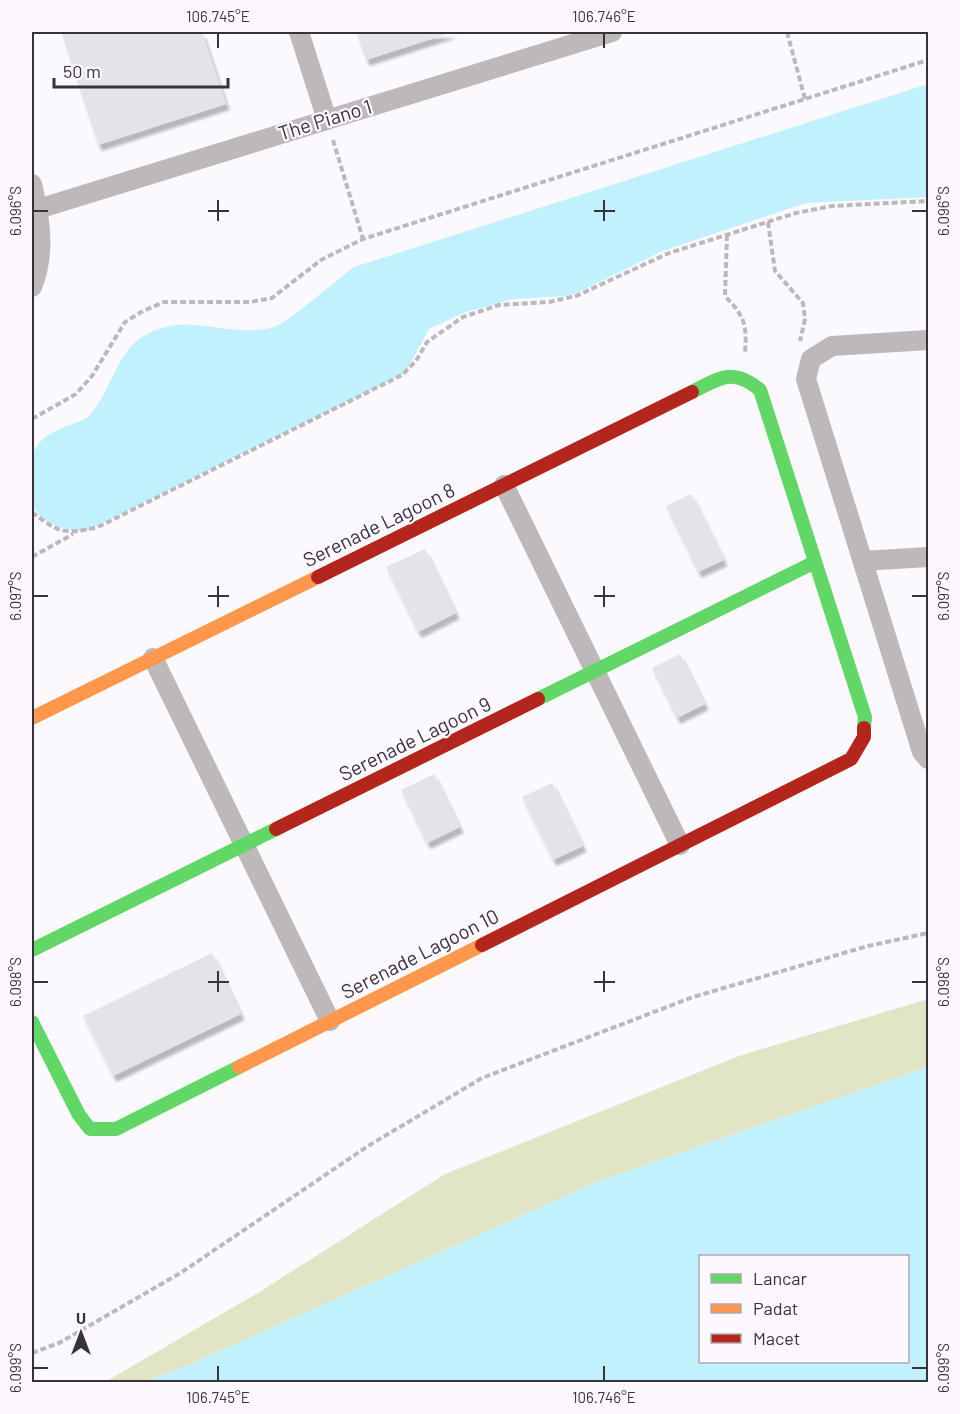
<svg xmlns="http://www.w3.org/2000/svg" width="960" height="1414" font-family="Barlow,sans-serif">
  <defs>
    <filter id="shadow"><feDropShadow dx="3.5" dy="6" stdDeviation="1.5" flood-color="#0004"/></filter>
  </defs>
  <rect width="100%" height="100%" fill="#fbf9fd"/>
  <!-- green -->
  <path fill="#e1e5c6" d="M 928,999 L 928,1067 L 599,1181 L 189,1365 L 144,1382 L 105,1382 L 261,1291 L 445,1174 L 739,1056 Z"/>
  <!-- water -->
  <path fill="#c2f1fe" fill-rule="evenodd" d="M 928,84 L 928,197 L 806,203 L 663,251 L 570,296 L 514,299 L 466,312 L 429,329 L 405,373 L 86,531 C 65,531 32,523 32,496 C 32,458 25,444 64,427 C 72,424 83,421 89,416 C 109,395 117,352 142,337 C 188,308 226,340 274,327 C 285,325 339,278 354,267 Z
    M 928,1067 L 928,1382 L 144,1382 L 189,1365 L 599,1181 ZM 700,1256 L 908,1256 L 908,1362 L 700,1362 Z"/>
  <!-- building -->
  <path fill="#e6e2ea" filter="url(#shadow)" d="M 61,32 L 202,32 L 226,104 L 98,145 Z
    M 356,32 L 453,32 L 366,60 Z
    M 691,494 L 724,560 L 698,572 L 666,506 Z
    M 425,549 L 456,613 L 418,632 L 386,567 Z
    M 680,654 L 705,704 L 677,718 L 652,668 Z
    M 434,774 L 460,827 L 427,843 L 401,790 Z
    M 552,783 L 583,846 L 553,860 L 522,797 Z
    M 212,953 L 241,1014 L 113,1076 L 83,1016 Z"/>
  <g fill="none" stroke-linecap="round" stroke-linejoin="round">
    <!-- path -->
    <path stroke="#bcb8bb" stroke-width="4" stroke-dasharray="6 3" stroke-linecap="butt" d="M 787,32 L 805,99
      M 333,140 L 363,239
      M 768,222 L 775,271 L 803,303 L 805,319 L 800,341
      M 727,235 L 725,296 C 745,317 747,324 745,353
      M 32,419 L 76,394 L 92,376 L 125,322 L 143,311 L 164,302 L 250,302 L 272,298 L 321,260 L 363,239 L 928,60
      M 32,512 C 58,533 66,535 98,527 L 402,375 L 416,361 L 427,342 L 463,317 L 499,305 L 549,302 L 576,296 L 669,253 L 796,213 L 832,206 L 928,201
      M 32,557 L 73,534
      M 32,1353 L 59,1343 L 182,1272 L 368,1146 L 482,1078 L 693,997 L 868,946 L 928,933"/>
    <!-- street -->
    <path stroke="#bdb8b9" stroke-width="20" d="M 299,32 L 327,120
      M 32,184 C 40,218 46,253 32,287
      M 38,209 L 612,32
      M 928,340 L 832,346 L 811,359 L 806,379 L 922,752 L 928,759
      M 504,485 L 680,845
      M 863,561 L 928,557
      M 153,658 L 330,1021"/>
    <!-- fast -->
    <path stroke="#63d668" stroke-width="14" d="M 692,392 C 720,378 733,367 760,390 L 865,717 L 864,728
      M 538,699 L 815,562
      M 32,950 L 276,829
      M 32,1022 L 79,1115 L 90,1129 L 116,1129 L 239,1067"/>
    <!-- slow -->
    <path stroke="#ff974d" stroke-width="14" d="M 32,718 L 318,577
      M 239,1067 L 482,945"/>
    <!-- jam -->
    <path stroke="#b3261e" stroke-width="14" d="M 318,577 L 692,392
      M 276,829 L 538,699
      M 482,945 L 851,759 L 864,737 L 864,728"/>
  </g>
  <!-- ticks -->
  <path fill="none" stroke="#38323d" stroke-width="2" d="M 218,33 L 218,48M 604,33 L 604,48M 218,200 L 218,221M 604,200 L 604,221M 33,211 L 48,211M 208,211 L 229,211M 594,211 L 615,211M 912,211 L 927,211M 218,586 L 218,607M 604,586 L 604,607M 33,596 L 48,596M 208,596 L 229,596M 594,596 L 615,596M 912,596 L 927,596M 218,971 L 218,992M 604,971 L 604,992M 33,982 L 48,982M 208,982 L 229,982M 594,982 L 615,982M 912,982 L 927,982M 218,1366 L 218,1381M 604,1366 L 604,1381M 33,1368 L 48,1368M 912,1368 L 927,1368"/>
  <g text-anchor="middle" stroke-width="4.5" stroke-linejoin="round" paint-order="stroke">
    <!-- street labels -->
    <g font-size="20" fill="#38323d" stroke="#fcf8fe">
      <text transform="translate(325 120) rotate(-17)" y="7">The Piano 1</text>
      <text transform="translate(379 525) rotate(-26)" y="7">Serenade Lagoon 8</text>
      <text transform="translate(415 739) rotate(-26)" y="7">Serenade Lagoon 9</text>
      <text transform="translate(420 954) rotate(-27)" y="7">Serenade Lagoon 10</text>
    </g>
  </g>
  <!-- border -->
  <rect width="960" height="1414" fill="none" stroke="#fcf8fe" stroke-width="66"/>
  <!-- legend -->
  <rect x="699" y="1255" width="210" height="108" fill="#fcf8fe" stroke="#aea9b1" stroke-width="1.5"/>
  <rect x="711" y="1274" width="30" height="9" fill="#63d668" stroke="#aea9b1" stroke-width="1.5"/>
  <text x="753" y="1285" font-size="18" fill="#38323d">Lancar</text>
  <rect x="711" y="1304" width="30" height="9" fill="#ff974d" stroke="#aea9b1" stroke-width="1.5"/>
  <text x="753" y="1315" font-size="18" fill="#38323d">Padat</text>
  <rect x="711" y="1334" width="30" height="9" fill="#b3261e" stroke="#aea9b1" stroke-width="1.5"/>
  <text x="753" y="1345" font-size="18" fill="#38323d">Macet</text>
  <!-- north arrow -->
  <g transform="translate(81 1333)" stroke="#fcf8fe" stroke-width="4.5" paint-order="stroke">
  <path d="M0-4.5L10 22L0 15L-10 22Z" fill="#38323d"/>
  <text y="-9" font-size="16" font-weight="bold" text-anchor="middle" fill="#38323d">U</text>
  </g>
  <!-- scale -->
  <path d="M54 78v9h174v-9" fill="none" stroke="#38323d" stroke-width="3"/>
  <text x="63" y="78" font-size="18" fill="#38323d" stroke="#fcf8fe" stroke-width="4.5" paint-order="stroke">50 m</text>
  <rect x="33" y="33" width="894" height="1348" fill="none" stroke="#38323d" stroke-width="2"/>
  <g font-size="15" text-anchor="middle" fill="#38323d">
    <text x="218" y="22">106.745°E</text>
    <text x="604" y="22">106.746°E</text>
    <text transform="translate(16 211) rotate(-90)" y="5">6.096°S</text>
    <text transform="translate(944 211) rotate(-90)" y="5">6.096°S</text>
    <text transform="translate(16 596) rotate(-90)" y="5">6.097°S</text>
    <text transform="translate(944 596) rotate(-90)" y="5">6.097°S</text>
    <text transform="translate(16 982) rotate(-90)" y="5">6.098°S</text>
    <text transform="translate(944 982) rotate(-90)" y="5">6.098°S</text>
    <text transform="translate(16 1368) rotate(-90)" y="5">6.099°S</text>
    <text transform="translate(944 1368) rotate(-90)" y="5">6.099°S</text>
    <text x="218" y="1403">106.745°E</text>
    <text x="604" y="1403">106.746°E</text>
  </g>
</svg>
